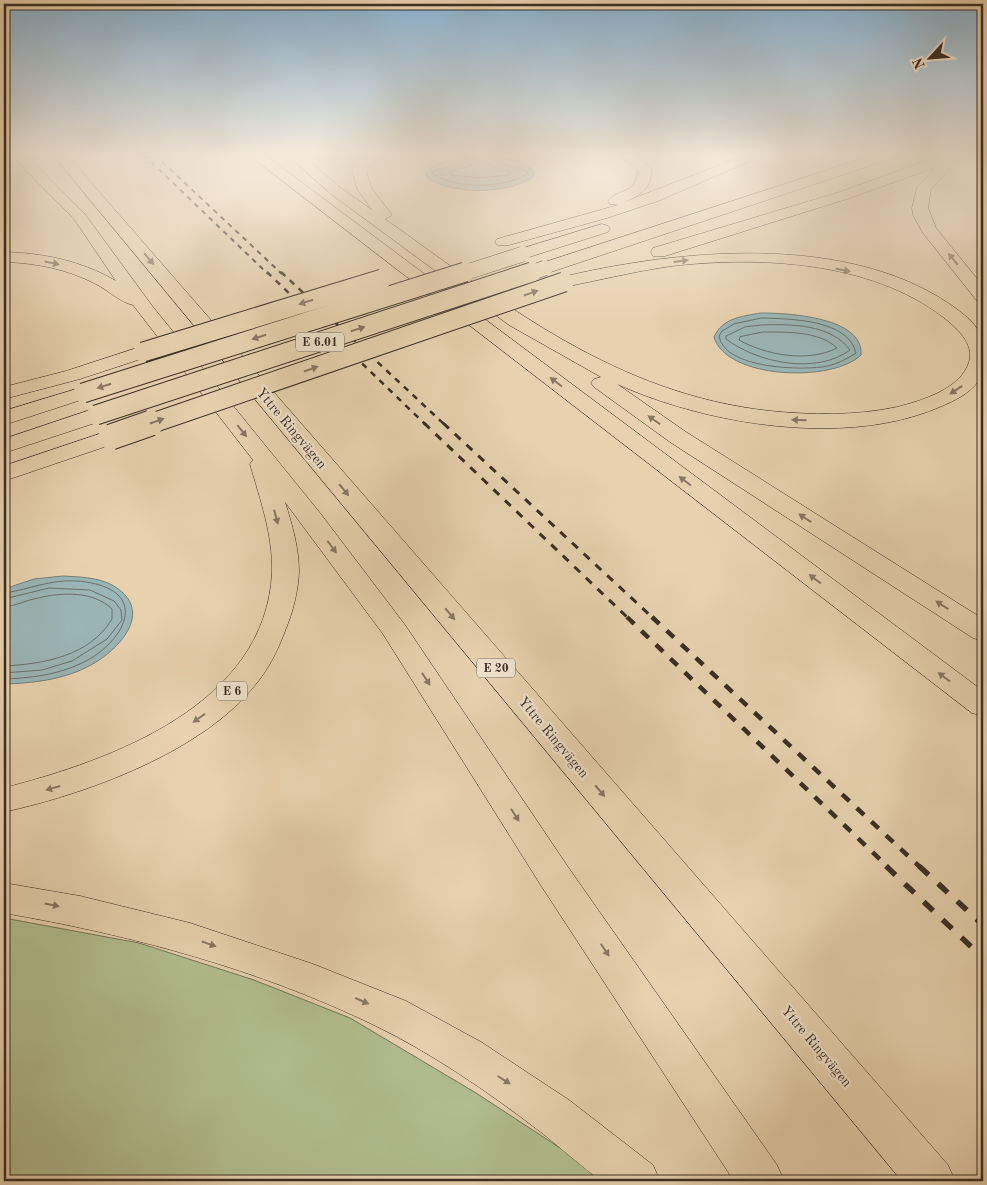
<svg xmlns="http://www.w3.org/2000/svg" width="987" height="1185" font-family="'Old Standard TT',serif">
  <rect width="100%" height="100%" fill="#e7d1af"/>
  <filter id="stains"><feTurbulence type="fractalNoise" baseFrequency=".004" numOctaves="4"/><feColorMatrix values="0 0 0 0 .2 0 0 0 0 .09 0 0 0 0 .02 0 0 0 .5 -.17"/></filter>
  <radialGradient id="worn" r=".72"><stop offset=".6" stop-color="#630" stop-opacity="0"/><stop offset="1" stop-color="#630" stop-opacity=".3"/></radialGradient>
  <!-- green -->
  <path fill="#b1bd8f" stroke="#767659" d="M 4,918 L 139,943 L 254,980 L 350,1018 L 476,1093 L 580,1161 L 604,1181 L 4,1181 Z"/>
  <!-- water -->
  <path fill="#9ab5b5" stroke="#747f7b" d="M 481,157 C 497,158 525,157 535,173 L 532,178 C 505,194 454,195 427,178 L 426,172 L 437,163 Z
    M 761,313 C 788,313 864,317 861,355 C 832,383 726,379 714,337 C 722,318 743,316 761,313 Z
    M 63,576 C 79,577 97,577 112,585 C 153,608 125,644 96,662 C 69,679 36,683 4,684 L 4,589 L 34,579 Z"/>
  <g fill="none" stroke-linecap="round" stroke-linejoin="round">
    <!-- shore -->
    <path stroke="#6a726c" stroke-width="1" d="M 469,155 L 466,162 L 433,171 L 432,174 C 460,189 500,189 528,174 L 527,171 L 495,162 L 492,155
      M 476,155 L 471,166 L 452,171 L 451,175 L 480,178 L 509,175 L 509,171 L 490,166 L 485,155
      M 762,318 C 790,319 848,319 856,353 C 847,359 839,363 828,366 C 803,371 724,369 719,336 L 722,331 L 734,324 Z
      M 762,325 C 791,324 831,324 850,350 C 816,375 758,363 726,339 L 726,336 L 745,327 Z
      M 763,332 C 787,332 819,331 837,348 C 808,363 766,355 739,340 L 740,337 Z
      M 4,593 C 33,589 54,577 86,582 C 152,592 124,643 82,663 C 57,675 31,678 4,679
      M 4,599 L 49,588 L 90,590 L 114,601 L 121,610 L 122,620 L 107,639 L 72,661 L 42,670 L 4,673
      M 4,607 C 16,606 26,600 38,598 C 63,592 93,591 112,609 L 112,619 C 90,656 44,664 4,666"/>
    <!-- motorway casing -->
    <g stroke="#3a2e23" stroke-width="1">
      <path id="motorway" d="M 11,155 L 26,155 L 84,213 L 153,307 L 320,513 L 405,625 L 568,867 L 777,1165 L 784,1181 L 734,1181 L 542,887 L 383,634 L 285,502 C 292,524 299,548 299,572 C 298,592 293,612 285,631 C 278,650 269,668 256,684 C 203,752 86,794 4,812 L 4,788 C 112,760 266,705 272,572 C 273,535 260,499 250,464 L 253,460 L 133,305 C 120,302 109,291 96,284 C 67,269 37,263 4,262 L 4,252 C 43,253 82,261 116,281 L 74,219 Z
        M 53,155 L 67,155 L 948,1165 L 955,1181 L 902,1181 Z
        M 249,155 L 265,155 L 983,691 L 983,716 L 972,713 Z
        M 287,155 L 302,155 L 341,188 L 372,210 L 357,189 L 352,170 L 366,155 L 381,155 L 366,171 L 372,189 L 392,215 L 385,219 C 507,306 616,394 770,411 C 812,415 855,416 897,407 C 921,401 961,389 969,362 C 975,344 956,327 943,317 C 870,261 760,256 672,266 C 636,271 600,280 564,287 L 558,286 L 555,282 L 558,278 C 678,249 852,231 958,310 C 977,325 983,332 983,357 C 983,362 984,369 982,374 C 975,391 958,399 942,406 C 848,448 708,425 617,384 L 686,432 L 983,619 L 983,641 L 973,638 L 670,442 L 594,387 L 591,383 L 594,379 L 601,377 L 509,325 L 331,194 Z
        M 620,155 L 635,155 L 652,170 C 650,191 640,195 622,203 L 745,155 L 764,155 L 658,201 L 607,218 L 509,245 L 497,245 L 495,242 L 497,239 L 618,205 L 610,204 L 608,201 C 619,187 635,196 638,171 Z
        M 874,155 L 895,155 L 893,158 L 551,272 L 539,272 L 536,268 L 539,264 Z
        M 942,155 L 962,155 L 931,189 L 928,208 L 936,228 L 983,286 L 983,302 L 977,301 L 923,233 L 913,215 L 912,208 L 917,188 L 936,167 L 850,198 L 665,256 L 653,256 L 651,252 L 653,248 L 840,192 Z
        M 602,224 L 608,226 L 610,229 L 608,232 L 523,259 L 517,258 L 515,254 L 517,250 Z
        M 143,346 L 150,348 L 153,352 L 150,356 L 80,379 L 4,399 L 4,387 L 66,371 Z
        M 83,387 L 90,389 L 94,393 L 90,397 L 4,425 L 4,411 Z
        M 96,408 L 104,410 L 107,415 L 104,420 L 4,453 L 4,439 Z
        M 111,430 L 119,432 L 122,437 L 119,442 L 4,481 L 4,466 Z
        M 4,883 L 80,896 L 190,923 L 313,964 L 406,1001 L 481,1042 L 569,1100 L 653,1165 L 660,1181 C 642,1181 621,1185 603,1181 C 597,1180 548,1137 538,1130 C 487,1091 433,1054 376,1026 C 259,969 131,935 4,913 Z"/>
    </g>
    <!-- motorway -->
    <use href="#motorway" fill="#e7d1af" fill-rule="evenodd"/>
    <!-- rail-far4 -->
    <path stroke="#3a2e23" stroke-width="2" stroke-dasharray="5 5" stroke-linecap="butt" d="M 144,155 L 268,274
      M 155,155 L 282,274"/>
    <!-- rail-far3 -->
    <path stroke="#3a2e23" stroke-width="2.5" stroke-dasharray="6 6" stroke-linecap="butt" d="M 267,272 L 426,425
      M 281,272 L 445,425"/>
    <!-- rail-far2 -->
    <path stroke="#3a2e23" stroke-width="3" stroke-dasharray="8 8" stroke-linecap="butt" d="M 424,423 L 628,618
      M 443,423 L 653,618"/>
    <!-- rail-far1 -->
    <path stroke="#3a2e23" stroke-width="4.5" stroke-dasharray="10 10" stroke-linecap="butt" d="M 627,617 L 888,867
      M 652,617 L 920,867"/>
    <!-- rail -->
    <path stroke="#3a2e23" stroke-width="5.5" stroke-dasharray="13 13" stroke-linecap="butt" d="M 886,866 L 983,958
      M 919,866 L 983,925"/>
    <!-- motorway-bridge-far2 casing -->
    <g stroke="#3a2e23" stroke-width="16" stroke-linecap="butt">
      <path id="motorway-bridge-far2" d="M 461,274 L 523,254
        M 528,274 L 545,268"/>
    </g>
    <!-- motorway-bridge-far1 casing -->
    <g stroke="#3a2e23" stroke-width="21" stroke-linecap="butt">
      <path id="motorway-bridge-far1" d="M 143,352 L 382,279
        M 83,393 L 465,272
        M 96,415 L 532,272
        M 147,425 L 564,282"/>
    </g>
    <!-- motorway-bridge casing -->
    <g stroke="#3a2e23" stroke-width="27" stroke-linecap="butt">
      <path id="motorway-bridge" d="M 111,437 L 151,423"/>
    </g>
    <!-- motorway-bridge-far2 -->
    <use href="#motorway-bridge-far2" stroke="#e7d1af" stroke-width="15"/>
    <!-- motorway-bridge-far1 -->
    <use href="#motorway-bridge-far1" stroke="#e7d1af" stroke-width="19"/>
    <!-- motorway-bridge -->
    <use href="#motorway-bridge" stroke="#e7d1af" stroke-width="25"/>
  </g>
  <!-- one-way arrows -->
  <defs><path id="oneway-solid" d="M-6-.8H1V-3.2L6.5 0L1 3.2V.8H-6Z" transform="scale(1.25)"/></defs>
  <g fill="#887762">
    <use href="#oneway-solid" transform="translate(149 259) rotate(50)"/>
    <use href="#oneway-solid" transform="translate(953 259) rotate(-129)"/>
    <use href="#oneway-solid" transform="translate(681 261) rotate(-7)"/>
    <use href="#oneway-solid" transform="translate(52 263) rotate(11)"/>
    <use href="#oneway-solid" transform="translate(843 270) rotate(12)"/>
    <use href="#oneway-solid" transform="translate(531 293) rotate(-19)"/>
    <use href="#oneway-solid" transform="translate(306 302) rotate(163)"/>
    <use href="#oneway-solid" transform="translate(358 329) rotate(-18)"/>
    <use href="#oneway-solid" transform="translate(259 337) rotate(162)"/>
    <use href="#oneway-solid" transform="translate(311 369) rotate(-19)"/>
    <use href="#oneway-solid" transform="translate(556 382) rotate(-143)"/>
    <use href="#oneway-solid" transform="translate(104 386) rotate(162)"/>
    <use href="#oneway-solid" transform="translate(956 390) rotate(146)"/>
    <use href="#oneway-solid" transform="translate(654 420) rotate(-145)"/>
    <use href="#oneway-solid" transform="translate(799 420) rotate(-178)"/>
    <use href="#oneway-solid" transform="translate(157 421) rotate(-19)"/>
    <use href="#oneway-solid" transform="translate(242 431) rotate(51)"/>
    <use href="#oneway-solid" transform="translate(685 481) rotate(-143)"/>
    <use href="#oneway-solid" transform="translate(344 490) rotate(50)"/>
    <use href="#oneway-solid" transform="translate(276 517) rotate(75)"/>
    <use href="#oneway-solid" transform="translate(805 518) rotate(-147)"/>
    <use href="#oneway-solid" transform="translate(332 547) rotate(53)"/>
    <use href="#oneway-solid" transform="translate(815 579) rotate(-143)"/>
    <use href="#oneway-solid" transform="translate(942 605) rotate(-147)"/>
    <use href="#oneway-solid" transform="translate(450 614) rotate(50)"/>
    <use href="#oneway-solid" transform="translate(944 677) rotate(-143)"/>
    <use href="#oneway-solid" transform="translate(426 679) rotate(57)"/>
    <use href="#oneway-solid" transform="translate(199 718) rotate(145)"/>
    <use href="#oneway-solid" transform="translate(53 788) rotate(164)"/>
    <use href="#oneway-solid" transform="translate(600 791) rotate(50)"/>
    <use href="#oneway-solid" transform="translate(515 815) rotate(57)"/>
    <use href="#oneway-solid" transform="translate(52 905) rotate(11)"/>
    <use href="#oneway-solid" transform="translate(209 944) rotate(19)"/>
    <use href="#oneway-solid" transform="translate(605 950) rotate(56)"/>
    <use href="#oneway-solid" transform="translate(362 1001) rotate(24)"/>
    <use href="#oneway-solid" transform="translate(504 1080) rotate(32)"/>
  </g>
  <!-- sky -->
  <linearGradient id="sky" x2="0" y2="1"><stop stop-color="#89b4d4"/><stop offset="0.48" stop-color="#f4eadb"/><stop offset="1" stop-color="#f4eadb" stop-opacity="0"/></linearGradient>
  <rect width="987" height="321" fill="url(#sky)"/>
  <g text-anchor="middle" stroke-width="4.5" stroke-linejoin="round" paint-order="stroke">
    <!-- shield labels -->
    <g fill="#efe1cb" stroke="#706455" stroke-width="1">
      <rect x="296" y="332.5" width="48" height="19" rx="4"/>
      <rect x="477" y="658.5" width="38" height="19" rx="4"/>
      <rect x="217" y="681.5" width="30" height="19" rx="4"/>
    </g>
    <g font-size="12" font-weight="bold" fill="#3a2e23">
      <text x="320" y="346">E 6.01</text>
      <text x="496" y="672">E 20</text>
      <text x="232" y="695">E 6</text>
    </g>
    <!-- street labels -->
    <g font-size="14" fill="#3a2e23" stroke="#efe1cb">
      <text transform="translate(292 428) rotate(50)" y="5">Yttre Ringvägen</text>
      <text transform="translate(554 737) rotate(50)" y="5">Yttre Ringvägen</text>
      <text transform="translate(817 1046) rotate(50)" y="5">Yttre Ringvägen</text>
    </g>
  </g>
  <!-- margin -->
  <rect width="987" height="1185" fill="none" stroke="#e7d1af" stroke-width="20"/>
  <rect x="5" y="5" width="977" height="1175" fill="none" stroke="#3a2e23" stroke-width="2.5"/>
  <rect x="10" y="10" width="967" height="1165" fill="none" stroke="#3a2e23"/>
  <!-- north arrow -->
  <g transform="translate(930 58) rotate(244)" stroke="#efe1cb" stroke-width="4" paint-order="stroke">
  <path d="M0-4L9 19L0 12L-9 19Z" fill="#3a2e23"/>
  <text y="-8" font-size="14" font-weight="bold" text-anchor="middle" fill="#3a2e23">N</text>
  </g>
  <rect width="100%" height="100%" filter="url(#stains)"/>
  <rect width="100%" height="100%" fill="url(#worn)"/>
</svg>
